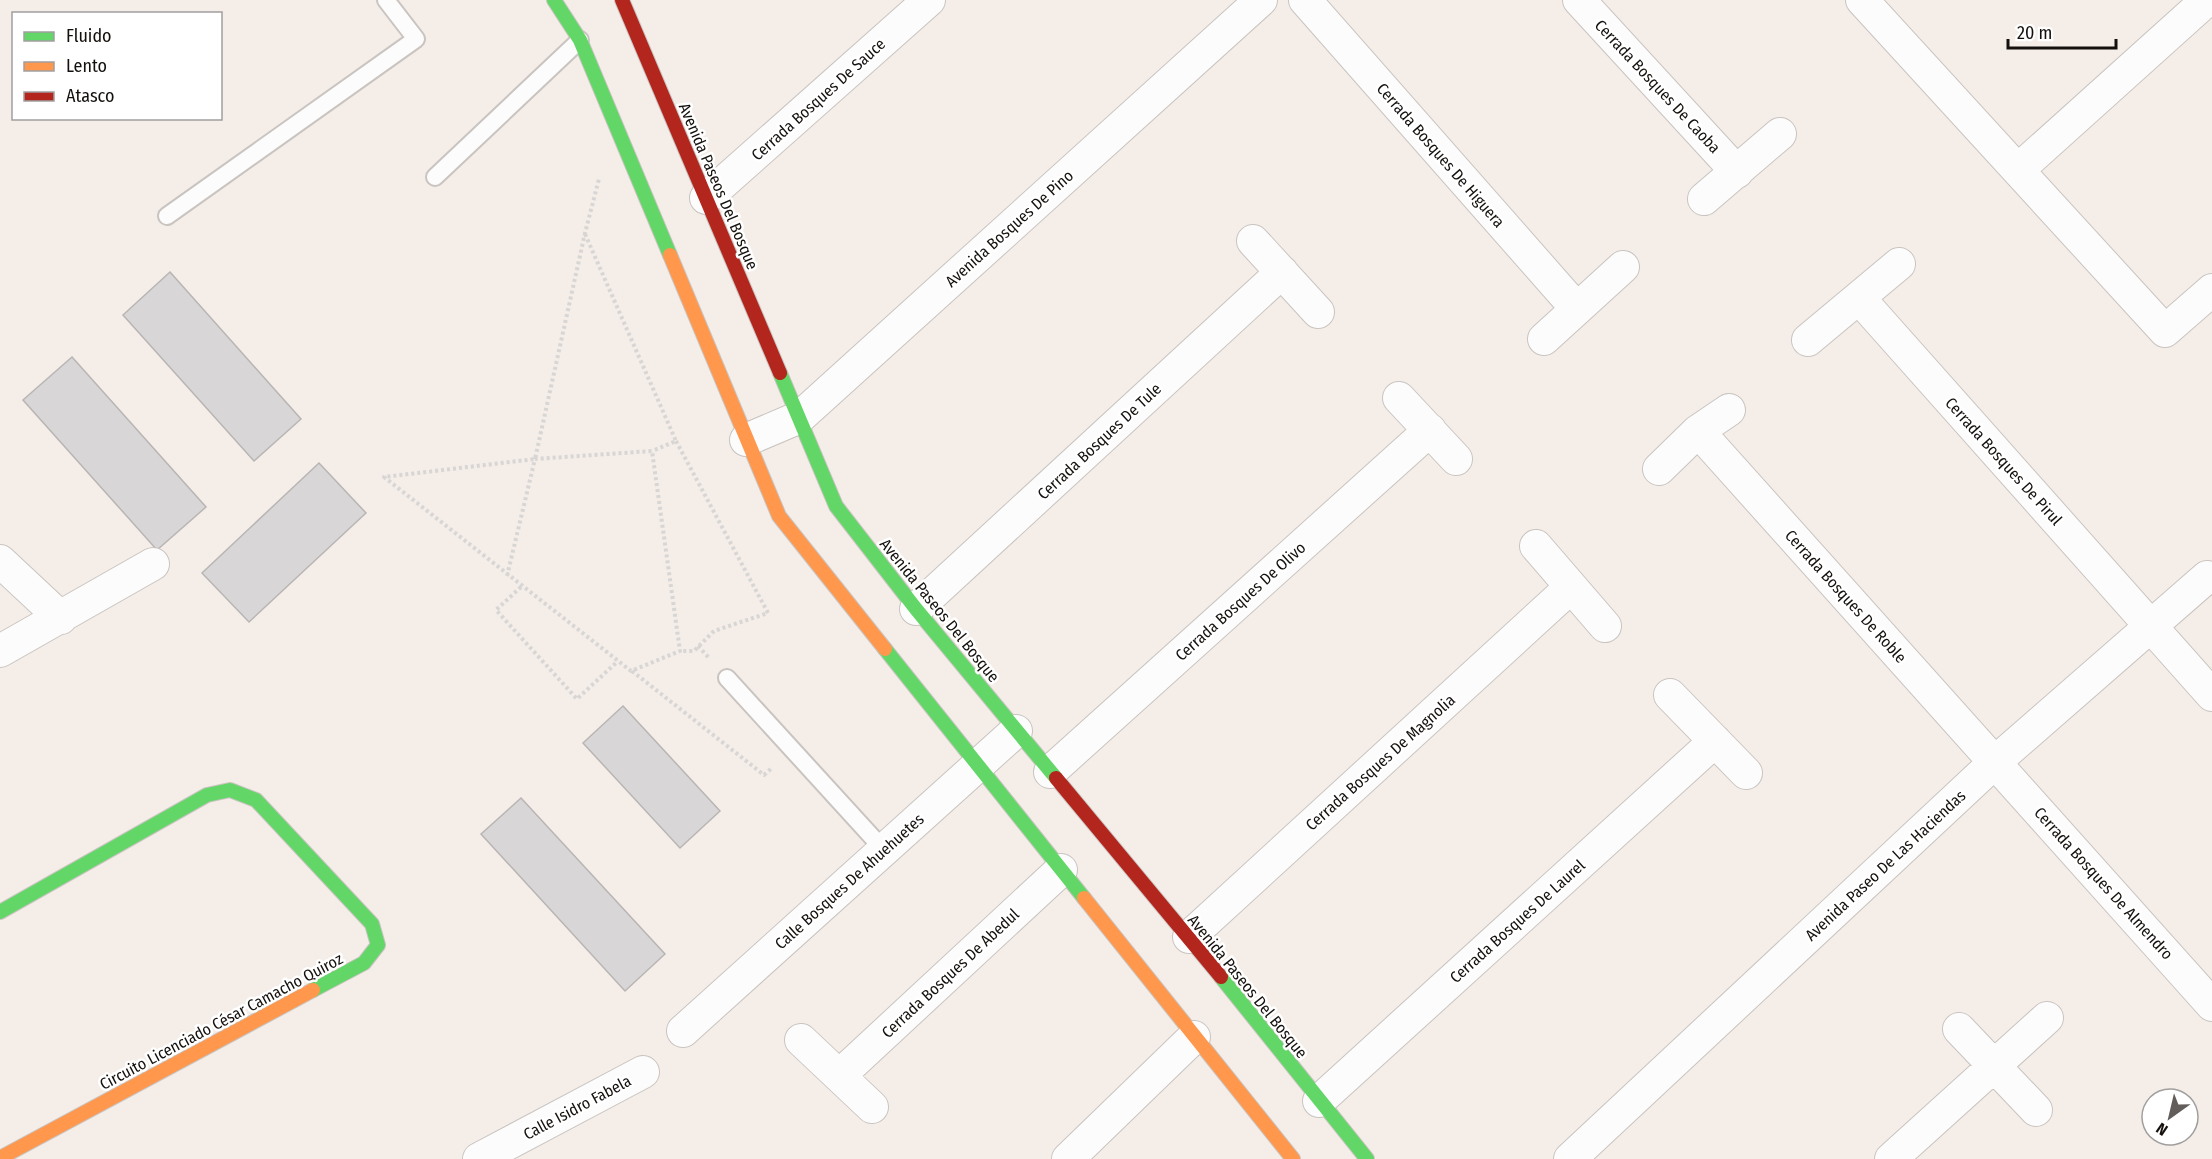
<svg xmlns="http://www.w3.org/2000/svg" width="2212" height="1159" font-family="'Fira Sans Condensed',sans-serif">
  <rect width="100%" height="100%" fill="#f4ede8"/>
  <!-- building -->
  <path fill="#d8d6d6" stroke="#b9b5b5" stroke-width="1.5" d="M 170,272 L 301,419 L 254,461 L 123,315 Z
    M 72,357 L 206,507 L 157,550 L 23,400 Z
    M 319,463 L 366,513 L 249,622 L 202,573 Z
    M 623,706 L 720,811 L 680,848 L 583,743 Z
    M 521,798 L 665,954 L 625,991 L 481,834 Z"/>
  <g fill="none" stroke-linecap="round" stroke-linejoin="round">
    <!-- lane casing -->
    <g stroke="#c9c4c0" stroke-width="20">
      <path id="lane" d="M 435,177 L 580,40
        M 167,216 L 416,39 L 386,0
        M 727,678 L 884,850"/>
    </g>
    <!-- street casing -->
    <g stroke="#c9c4c0" stroke-width="34">
      <path id="street" d="M 1305,0 L 1577,309
        M 1579,0 L 1737,172
        M 1862,0 L 2165,331 L 2212,290
        M 2018,170 L 2207,0
        M 706,198 L 929,0
        M 1704,199 L 1780,134
        M 1253,241 L 1318,312
        M 1859,298 L 2212,695
        M 1544,339 L 1623,267
        M 1808,340 L 1899,264
        M 1399,398 L 1456,459
        M 1698,431 L 2212,1005
        M 746,440 L 800,417 L 1261,0
        M 1659,469 L 1698,431 L 1729,410
        M 1536,546 L 1605,626
        M 0,561 L 61,618
        M 916,609 L 1282,272
        M 0,651 L 153,564
        M 1670,695 L 1746,773
        M 1050,772 L 1430,430
        M 1189,937 L 1571,587
        M 1959,1029 L 2036,1110
        M 683,1031 L 1016,731
        M 801,1040 L 872,1107
        M 839,1076 L 1061,870
        M 1319,1101 L 1715,741
        M 479,1159 L 643,1072
        M 1068,1159 L 1194,1037
        M 1570,1159 L 1995,762 L 2207,577
        M 1891,1159 L 2047,1018"/>
    </g>
    <!-- fast casing -->
    <g stroke="#c9c4c0" stroke-width="16">
      <path id="fast" d="M 554,0 L 580,40 L 670,255
        M 780,373 L 836,506 L 916,609 L 1056,778
        M 885,649 L 1084,898
        M 0,912 L 207,795 L 230,790 L 256,800 L 372,924 L 378,945 L 364,963 L 313,990
        M 1221,977 L 1367,1159"/>
    </g>
    <!-- slow casing -->
    <g stroke="#c9c4c0" stroke-width="16">
      <path id="slow" d="M 670,255 L 779,516 L 885,649
        M 1084,898 L 1293,1159
        M 0,1158 L 313,990"/>
    </g>
    <!-- jam casing -->
    <g stroke="#c9c4c0" stroke-width="16">
      <path id="jam" d="M 622,0 L 780,373
        M 1056,778 L 1221,977"/>
    </g>
    <!-- path -->
    <path stroke="#d8d6d4" stroke-width="4" stroke-dasharray="3 3" stroke-linecap="butt" d="M 585,234 L 676,441 L 652,451
      M 676,441 L 768,613 L 714,631 L 694,651 L 680,651
      M 507,576 L 535,459 L 652,451 L 680,651 L 631,671 L 384,477 L 535,459 L 585,233 L 599,179
      M 521,587 L 496,610 L 577,699 L 618,661
      M 698,646 L 710,659
      M 632,671 L 764,775 L 772,768"/>
    <!-- lane -->
    <use href="#lane" stroke="#fdfcfc" stroke-width="16"/>
    <!-- street -->
    <use href="#street" stroke="#fdfcfc" stroke-width="32"/>
    <!-- fast -->
    <use href="#fast" stroke="#63d668" stroke-width="14"/>
    <!-- slow -->
    <use href="#slow" stroke="#ff974d" stroke-width="14"/>
    <!-- jam -->
    <use href="#jam" stroke="#b3261e" stroke-width="14"/>
  </g>
  <g text-anchor="middle" stroke-width="5" stroke-linejoin="round" paint-order="stroke">
    <!-- street labels -->
    <g font-size="16" fill="#14100d" stroke="#fff">
      <text transform="translate(1658 86) rotate(47)" y="6">Cerrada Bosques De Caoba</text>
      <text transform="translate(818 99) rotate(-42)" y="6">Cerrada Bosques De Sauce</text>
      <text transform="translate(1441 155) rotate(49)" y="6">Cerrada Bosques De Higuera</text>
      <text transform="translate(719 186) rotate(67)" y="6">Avenida Paseos Del Bosque</text>
      <text transform="translate(1009 228) rotate(-42)" y="6">Avenida Bosques De Pino</text>
      <text transform="translate(1099 441) rotate(-43)" y="6">Cerrada Bosques De Tule</text>
      <text transform="translate(2004 461) rotate(48)" y="6">Cerrada Bosques De Pirul</text>
      <text transform="translate(1846 596) rotate(48)" y="6">Cerrada Bosques De Roble</text>
      <text transform="translate(1240 601) rotate(-42)" y="6">Cerrada Bosques De Olivo</text>
      <text transform="translate(940 610) rotate(51)" y="6">Avenida Paseos Del Bosque</text>
      <text transform="translate(1380 762) rotate(-42)" y="6">Cerrada Bosques De Magnolia</text>
      <text transform="translate(1885 865) rotate(-43)" y="6">Avenida Paseo De Las Haciendas</text>
      <text transform="translate(849 881) rotate(-42)" y="6">Calle Bosques De Ahuehuetes</text>
      <text transform="translate(2104 883) rotate(48)" y="6">Cerrada Bosques De Almendro</text>
      <text transform="translate(1517 921) rotate(-42)" y="6">Cerrada Bosques De Laurel</text>
      <text transform="translate(950 973) rotate(-43)" y="6">Cerrada Bosques De Abedul</text>
      <text transform="translate(1248 986) rotate(51)" y="6">Avenida Paseos Del Bosque</text>
      <text transform="translate(221 1021) rotate(-28)" y="6">Circuito Licenciado César Camacho Quiroz</text>
      <text transform="translate(577 1107) rotate(-28)" y="6">Calle Isidro Fabela</text>
    </g>
  </g>
  <!-- legend -->
  <rect x="12" y="12" width="210" height="108" fill="#ffffff" stroke="#a19f9e" stroke-width="1.5"/>
  <rect x="24" y="32" width="30" height="9" fill="#63d668" stroke="#a19f9e" stroke-width="1.5"/>
  <text x="66" y="42" font-size="18" fill="#14100d">Fluido</text>
  <rect x="24" y="62" width="30" height="9" fill="#ff974d" stroke="#a19f9e" stroke-width="1.5"/>
  <text x="66" y="72" font-size="18" fill="#14100d">Lento</text>
  <rect x="24" y="92" width="30" height="9" fill="#b3261e" stroke="#a19f9e" stroke-width="1.5"/>
  <text x="66" y="102" font-size="18" fill="#14100d">Atasco</text>
  <!-- north arrow -->
  <g transform="translate(2170 1117) rotate(214)"><circle r="28" fill="#ffffff" stroke="#a19f9e" stroke-width="1.5"/>
  <path d="M0-4.5L10 22L0 15L-10 22Z" fill="#625d5a"/>
  <text y="-9" font-size="16" font-weight="bold" text-anchor="middle" fill="#14100d">N</text>
  </g>
  <!-- scale -->
  <path d="M2008 39v9h108v-9" fill="none" stroke="#14100d" stroke-width="3"/>
  <text x="2017" y="39" font-size="18" fill="#14100d" stroke="#ffffff" stroke-width="4.5" paint-order="stroke">20 m</text>
</svg>
